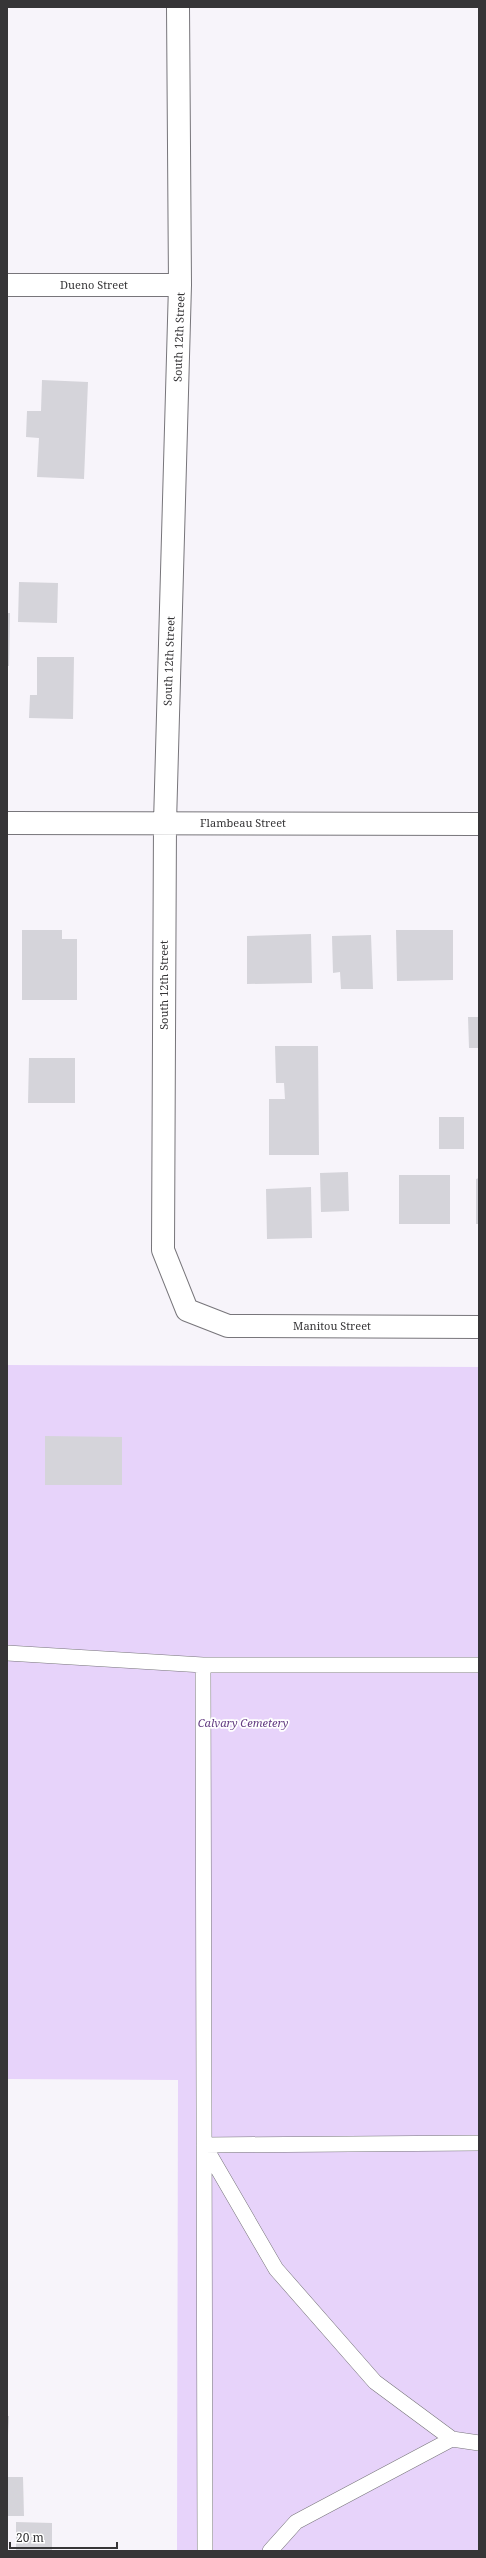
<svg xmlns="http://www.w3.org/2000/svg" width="486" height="2558" font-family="'Noto Serif',serif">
  <rect width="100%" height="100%" fill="#f7f4fa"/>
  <!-- green -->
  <path fill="#e7d3fa" d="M 7,1365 L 479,1367 L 479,2551 L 177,2551 L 178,2080 L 7,2079 Z"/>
  <!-- building -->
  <path fill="#d5d4da" d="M 42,380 L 88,382 L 84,479 L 37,477 L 39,438 L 26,437 L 27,411 L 41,411 Z
    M 19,582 L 58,583 L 57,623 L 18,622 Z
    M 7,613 L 10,613 L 9,666 L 7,666 Z
    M 37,657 L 74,657 L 73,719 L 29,718 L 30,695 L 37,695 Z
    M 22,930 L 62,930 L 62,939 L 77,939 L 77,1000 L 22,1000 Z
    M 396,930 L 453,930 L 453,980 L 397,981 Z
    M 311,934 L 312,983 L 247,984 L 247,936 Z
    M 371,935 L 373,989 L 341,989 L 340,972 L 333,973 L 332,936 Z
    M 468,1017 L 479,1017 L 479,1048 L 469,1048 Z
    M 275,1046 L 318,1046 L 319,1155 L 269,1155 L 269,1099 L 285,1099 L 284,1083 L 276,1083 Z
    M 29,1058 L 75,1058 L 75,1103 L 28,1103 Z
    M 439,1117 L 464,1117 L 464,1149 L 439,1149 Z
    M 348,1172 L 349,1211 L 321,1212 L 320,1173 Z
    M 399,1175 L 450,1175 L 450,1224 L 399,1224 Z
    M 479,1178 L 479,1224 L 476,1224 L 476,1179 Z
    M 311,1187 L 312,1238 L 267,1239 L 266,1189 Z
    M 45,1436 L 122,1437 L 122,1485 L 45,1485 Z
    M 7,2416 L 9,2416 L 8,2435 L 7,2435 Z
    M 7,2477 L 23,2477 L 24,2516 L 7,2516 Z
    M 16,2522 L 52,2523 L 52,2551 L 16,2551 Z"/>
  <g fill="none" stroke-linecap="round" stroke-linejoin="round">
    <!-- service casing -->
    <g stroke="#77757a" stroke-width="16">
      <path id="service" d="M 7,1653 L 203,1665 L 479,1665
        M 203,1665 L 205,2551
        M 479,2143 L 204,2145 L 276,2269 L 375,2382 L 452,2439 L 479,2443
        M 270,2551 L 296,2522 L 452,2439"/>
    </g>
    <!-- minor casing -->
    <g stroke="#77757a" stroke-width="24">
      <path id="minor" d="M 178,7 L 180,285 L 165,823 L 163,1250 L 187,1310 L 228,1326 L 479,1327
        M 7,285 L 180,285
        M 7,823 L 479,824"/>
    </g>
    <!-- service -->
    <use href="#service" stroke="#fff" stroke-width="15"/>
    <!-- minor -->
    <use href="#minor" stroke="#fff" stroke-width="22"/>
  </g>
  <g text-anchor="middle" stroke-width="3.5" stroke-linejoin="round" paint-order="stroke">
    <!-- street labels -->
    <g font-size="11" fill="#363537" stroke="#fff">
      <text x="94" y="289">Dueno Street</text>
      <text transform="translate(179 337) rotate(-88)" y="4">South 12th Street</text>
      <text transform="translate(169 661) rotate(-88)" y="4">South 12th Street</text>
      <text x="243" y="827">Flambeau Street</text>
      <text transform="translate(164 985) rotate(-90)" y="4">South 12th Street</text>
      <text x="332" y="1330">Manitou Street</text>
    </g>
    <!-- park labels -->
    <g font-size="11" font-style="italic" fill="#633c82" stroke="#fff">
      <text x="243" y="1727">Calvary Cemetery</text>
    </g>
  </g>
  <!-- border -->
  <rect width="486" height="2558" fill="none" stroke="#363537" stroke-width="16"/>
  <!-- scale -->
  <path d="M10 2542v6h107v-6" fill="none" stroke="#363537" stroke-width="2"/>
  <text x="16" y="2542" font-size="12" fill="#363537" stroke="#ffffff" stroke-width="3" paint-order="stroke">20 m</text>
</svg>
